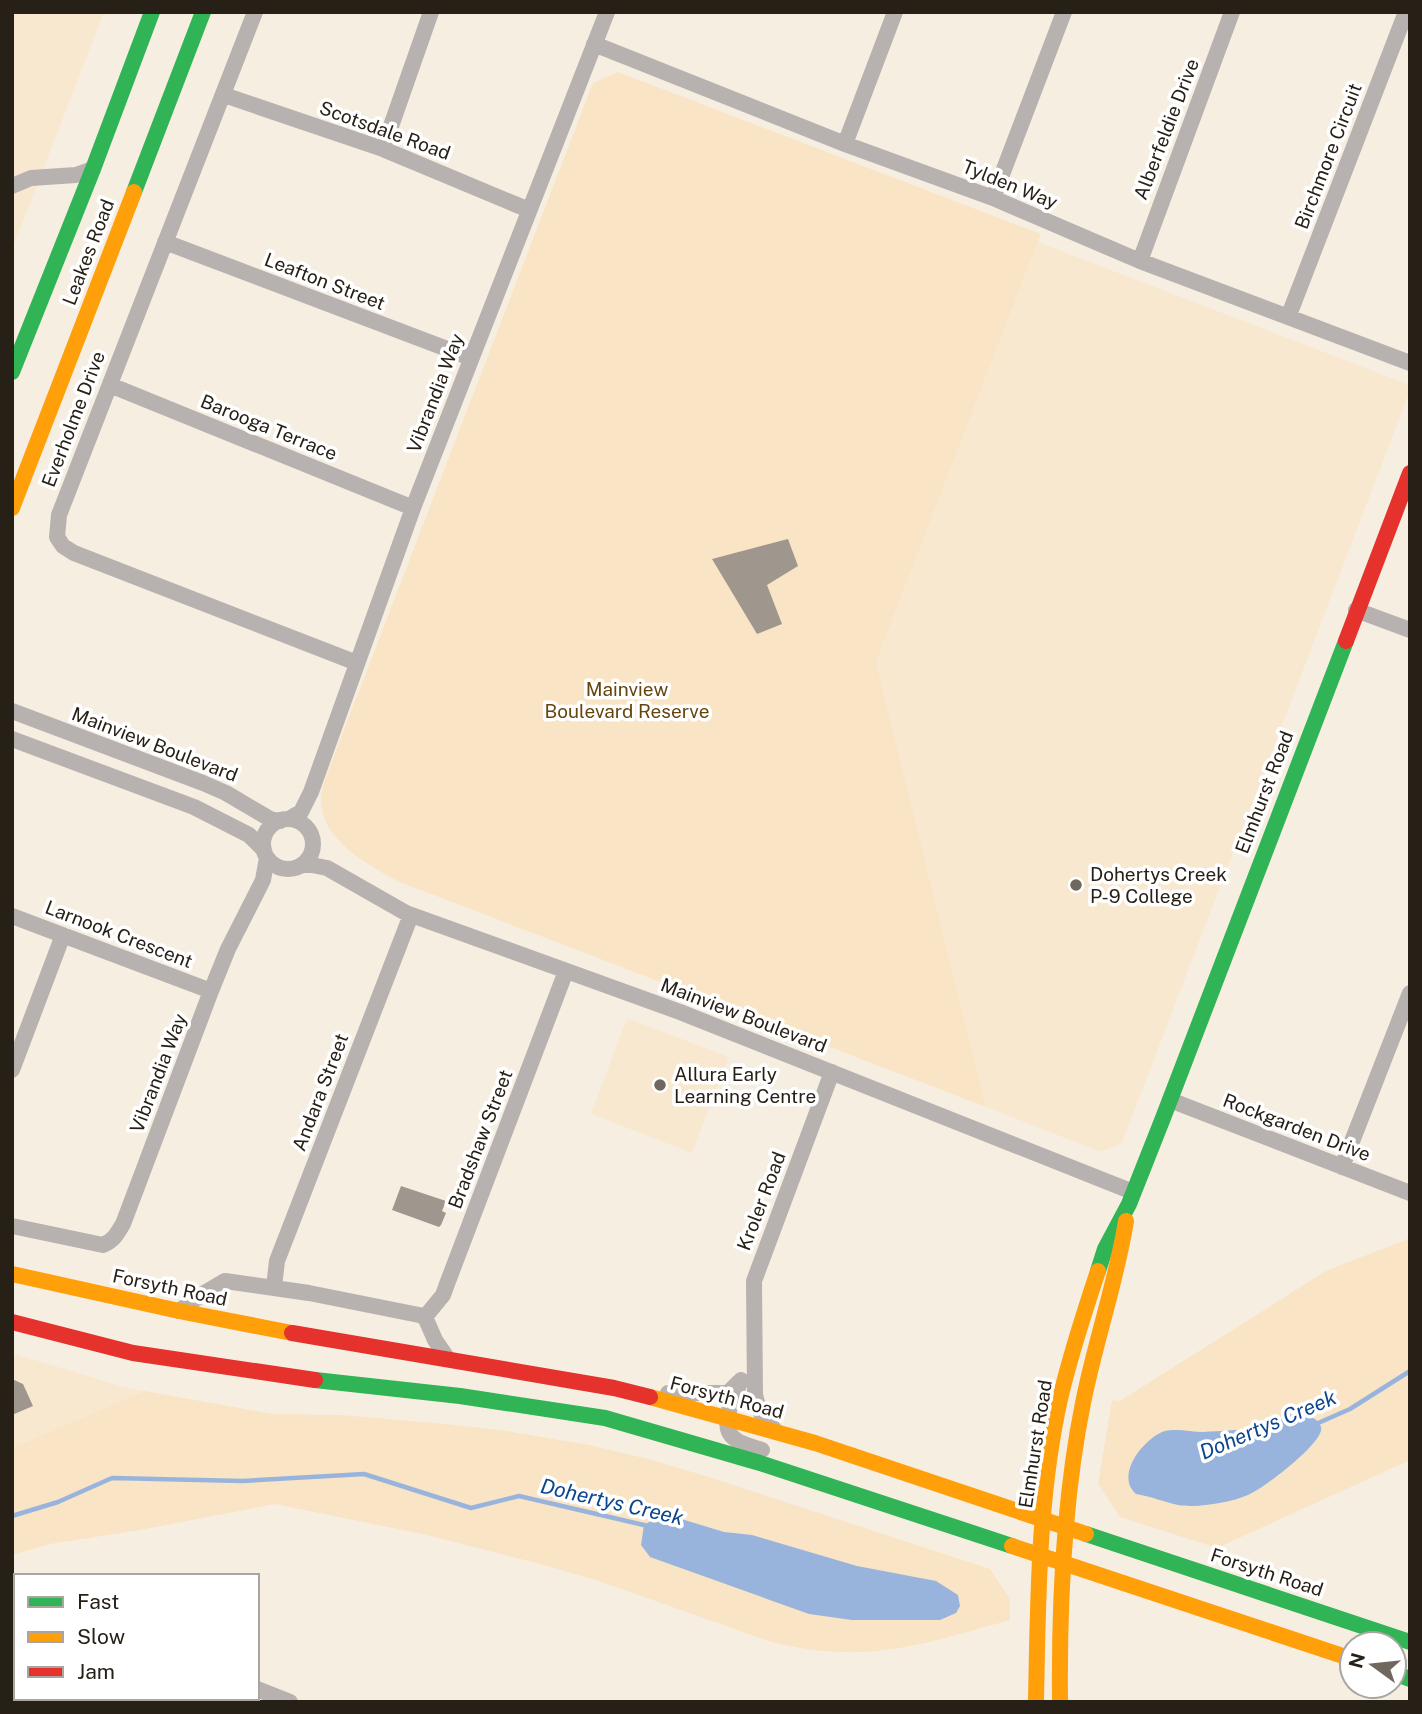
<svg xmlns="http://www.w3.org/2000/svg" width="1422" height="1714" font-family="'Public Sans',sans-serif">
  <rect width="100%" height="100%" fill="#f7eee2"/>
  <!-- built -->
  <path fill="#f9e8d0" d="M 12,12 L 104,12 L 12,250 Z
    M 1038,242 L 1407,384 L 1410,391 L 1122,1143 L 1101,1152 L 986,1107 L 876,662 Z
    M 627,1018 L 729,1057 L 692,1153 L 591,1114 Z
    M 12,1353 L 124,1387 L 145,1391 L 12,1448 Z"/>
  <!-- green -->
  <path fill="#f9e4c5" d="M 618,72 L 1041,234 L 876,662 L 986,1107 L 400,882 C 362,862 308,833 324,782 L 593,83 Z
    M 1410,1238 L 1410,1460 L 1217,1548 L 1120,1517 L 1098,1484 L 1112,1400 L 1120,1401 L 1326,1271 Z
    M 145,1391 L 273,1414 L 341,1415 L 446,1424 L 507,1431 L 589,1445 L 648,1459 L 709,1477 L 990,1569 L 1010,1599 L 1010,1620 C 921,1645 865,1665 771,1642 L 599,1581 L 536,1563 L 427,1535 L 275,1504 L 140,1530 L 50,1544 L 12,1555 L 12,1448 Z"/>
  <!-- water -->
  <path fill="#98b4dc" d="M 1293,1413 C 1303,1415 1318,1416 1321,1427 C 1326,1441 1263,1489 1248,1495 C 1229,1503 1198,1508 1178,1505 C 1164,1502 1150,1496 1136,1494 C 1114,1475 1145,1437 1165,1431 C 1177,1428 1191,1432 1203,1432 C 1221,1431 1241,1430 1258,1427 C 1270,1425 1282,1418 1293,1413 Z
    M 658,1517 L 678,1518 L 724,1532 L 752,1535 L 857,1566 L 936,1581 L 958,1595 L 960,1606 L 956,1613 L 940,1620 L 852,1620 L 809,1614 L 650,1557 L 641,1545 L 644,1525 Z"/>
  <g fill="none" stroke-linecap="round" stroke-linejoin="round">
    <!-- stream -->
    <path stroke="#98b4dc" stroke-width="4.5" d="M 1316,1424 L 1350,1409 L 1410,1371
      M 12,1516 L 58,1502 L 112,1478 L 243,1481 L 364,1474 L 471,1508 L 519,1496 L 648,1526"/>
  </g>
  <!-- building -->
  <path fill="#9f978e" d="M 788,539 L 798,566 L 767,585 L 782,624 L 757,634 L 712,559 Z
    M 401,1186 L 446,1201 L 442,1211 L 446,1213 L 441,1225 L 439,1227 L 392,1210 Z
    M 12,1379 L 23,1384 L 33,1406 L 12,1415 Z"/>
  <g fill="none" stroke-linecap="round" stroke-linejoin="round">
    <!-- street -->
    <path stroke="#b7b2af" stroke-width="16" d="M 255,12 L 59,515 L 57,537 L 63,546 L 74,553 L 357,663
      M 594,44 L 845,144 L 993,198 L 1140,261 L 1410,363
      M 224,95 L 383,149 L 529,210
      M 845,144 L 895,12
      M 383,149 L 431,12
      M 12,186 L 31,178 L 76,175 L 93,169
      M 993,198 L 1064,12
      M 165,242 L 471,358
      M 1140,261 L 1232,12
      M 1289,315 L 1406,12
      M 110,385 L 413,508
      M 1356,610 L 1410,630
      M 12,711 L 203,783 L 226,793 L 270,819 L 280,821
      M 12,739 L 194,807 L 249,835 L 264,850
      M 289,819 L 301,812 L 311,792 L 413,508 L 607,12
      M263 844a25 25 0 1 1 50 0a25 25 0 1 1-50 0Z
      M 300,866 L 307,864 L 327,868 L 406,913 L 680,1012 L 1133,1192
      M 12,916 L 211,991
      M 12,1070 L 63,935
      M 1170,1100 L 1410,1193
      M 1342,1167 L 1410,993
      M 12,1226 L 103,1245 C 114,1240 117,1234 123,1224 L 211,991 L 228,949 L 263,880 L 267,858
      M 274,1287 L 277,1261 L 411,915
      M 179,1311 L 203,1294 L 225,1281 L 309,1293 L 419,1315 L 425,1317 L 435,1340 L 448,1359
      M 425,1317 L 443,1295 L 447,1284 L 566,971
      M 741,1380 C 735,1396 717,1426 735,1439 C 742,1445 754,1447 762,1450
      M 668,1393 L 728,1393 L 739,1382
      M 774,1429 C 762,1419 758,1409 755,1394 L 754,1281 L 832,1072
      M 257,1689 L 290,1702
      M 95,1702 L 96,1698"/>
    <!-- fast -->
    <path stroke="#30b455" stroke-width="16" d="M 134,192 L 203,12
      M 12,372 L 93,169 L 152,12
      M 1098,1271 L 1105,1249 L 1129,1204 L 1163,1118 L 1346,641
      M 315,1380 L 460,1396 L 605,1418 L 760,1463 L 1012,1546
      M 1086,1534 L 1410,1642
      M 1394,1673 L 1410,1679"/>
    <!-- slow -->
    <path stroke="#ff9f0a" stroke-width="16" d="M 12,508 L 134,192
      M 12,1274 L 179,1311 L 292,1333
      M 650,1397 L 815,1443 L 1086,1534
      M 1012,1546 L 1352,1659
      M 1036,1702 C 1038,1601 1038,1498 1060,1399 C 1070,1356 1084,1313 1098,1271
      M 1060,1702 C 1059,1606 1064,1497 1083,1403 C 1095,1342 1116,1283 1126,1221"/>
    <!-- jam -->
    <path stroke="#e5322d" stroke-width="16" d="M 1346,641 L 1410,473
      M 12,1322 L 133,1353 L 315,1380
      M 292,1333 L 614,1388 L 650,1397"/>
  </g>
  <!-- markers -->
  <g fill="#70685e" stroke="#fff" stroke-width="2.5">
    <circle cx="1076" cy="885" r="7"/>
    <circle cx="660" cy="1085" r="7"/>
  </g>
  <g text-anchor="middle" stroke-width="7" stroke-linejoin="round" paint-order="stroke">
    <!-- street labels -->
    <g font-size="19" fill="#272017" stroke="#fff">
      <text transform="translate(1166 129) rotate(-69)" y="7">Alberfeldie Drive</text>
      <text transform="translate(385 130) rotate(20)" y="7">Scotsdale Road</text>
      <text transform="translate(1328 156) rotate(-69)" y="7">Birchmore Circuit</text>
      <text transform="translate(1010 184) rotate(22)" y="7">Tylden Way</text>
      <text transform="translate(88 252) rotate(-69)" y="7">Leakes Road</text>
      <text transform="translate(325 281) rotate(21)" y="7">Leafton Street</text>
      <text transform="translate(435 393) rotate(-69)" y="7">Vibrandia Way</text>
      <text transform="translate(73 419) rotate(-69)" y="7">Everholme Drive</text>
      <text transform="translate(269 427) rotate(22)" y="7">Barooga Terrace</text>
      <text transform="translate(155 744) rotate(21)" y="7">Mainview Boulevard</text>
      <text transform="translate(1264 792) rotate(-69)" y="7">Elmhurst Road</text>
      <text transform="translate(119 934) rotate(21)" y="7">Larnook Crescent</text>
      <text transform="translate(744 1015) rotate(21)" y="7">Mainview Boulevard</text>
      <text transform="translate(158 1073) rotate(-69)" y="7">Vibrandia Way</text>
      <text transform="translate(320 1092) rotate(-69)" y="7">Andara Street</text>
      <text transform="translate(1297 1127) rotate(21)" y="7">Rockgarden Drive</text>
      <text transform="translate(480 1139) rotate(-69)" y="7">Bradshaw Street</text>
      <text transform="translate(761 1201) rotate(-69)" y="7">Kroler Road</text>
      <text transform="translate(170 1287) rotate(12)" y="7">Forsyth Road</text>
      <text transform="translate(727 1397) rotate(15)" y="7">Forsyth Road</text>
      <text transform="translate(1035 1444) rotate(-81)" y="7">Elmhurst Road</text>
      <text transform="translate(1267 1572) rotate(18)" y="7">Forsyth Road</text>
    </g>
    <!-- park labels -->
    <g font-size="19" fill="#65450d" stroke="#fff">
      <text x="627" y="696">Mainview<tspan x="627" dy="22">Boulevard Reserve</tspan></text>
    </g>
    <!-- poi labels -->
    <g font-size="19" fill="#272017" stroke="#fff" text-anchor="start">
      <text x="1090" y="881">Dohertys Creek<tspan x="1090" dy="22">P-9 College</tspan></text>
      <text x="674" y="1081">Allura Early<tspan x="674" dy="22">Learning Centre</tspan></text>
    </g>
    <!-- water labels -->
    <g font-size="21" font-style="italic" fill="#0c458e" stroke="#fff">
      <text transform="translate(1268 1425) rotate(-23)" y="7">Dohertys Creek</text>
      <text transform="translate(612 1502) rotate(13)" y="7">Dohertys Creek</text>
    </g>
  </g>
  <!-- border -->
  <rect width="1422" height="1714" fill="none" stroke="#272017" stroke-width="28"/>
  <!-- legend -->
  <rect x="14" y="1574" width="245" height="126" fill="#ffffff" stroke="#a9a6a2" stroke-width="2"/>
  <rect x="28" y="1597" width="35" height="10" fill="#30b455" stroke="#a9a6a2" stroke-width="2"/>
  <text x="77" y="1609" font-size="21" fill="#272017">Fast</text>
  <rect x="28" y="1632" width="35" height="10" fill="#ff9f0a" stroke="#a9a6a2" stroke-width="2"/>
  <text x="77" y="1644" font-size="21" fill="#272017">Slow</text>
  <rect x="28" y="1667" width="35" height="10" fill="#e5322d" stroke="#a9a6a2" stroke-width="2"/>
  <text x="77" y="1679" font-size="21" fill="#272017">Jam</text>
  <!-- north arrow -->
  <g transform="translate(1373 1665) rotate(285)"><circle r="33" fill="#ffffff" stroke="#a9a6a2" stroke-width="2"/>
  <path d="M0-5L12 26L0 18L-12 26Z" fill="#70685e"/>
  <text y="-10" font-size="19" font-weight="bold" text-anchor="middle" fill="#272017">N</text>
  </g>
</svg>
